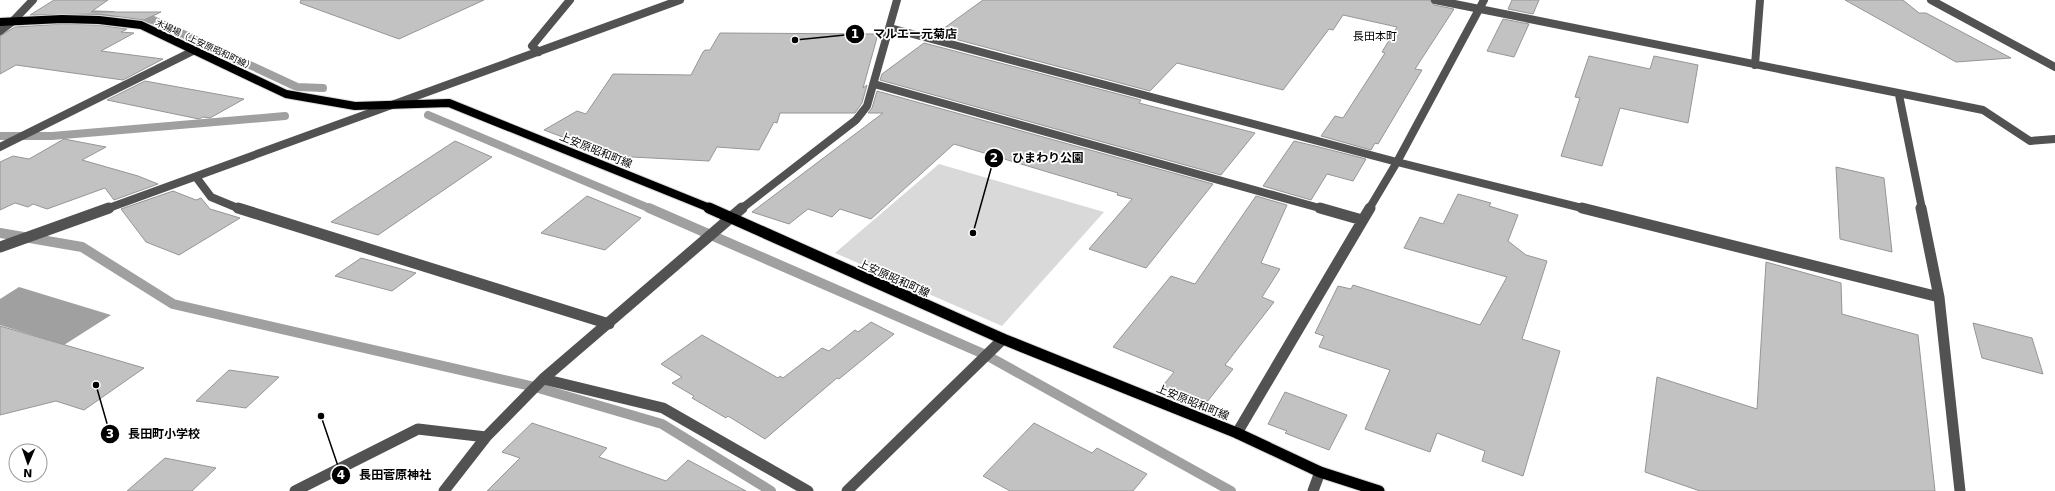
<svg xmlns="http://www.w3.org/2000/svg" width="2055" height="491" font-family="'DejaVu Sans','Noto Sans JP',sans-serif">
  <rect width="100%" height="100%" fill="#fff"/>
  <!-- green -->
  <path fill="#d9d9d9" d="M 939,164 L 1104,212 L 1002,326 L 835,253 Z"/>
  <!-- water -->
  <path fill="#a0a0a0" d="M 19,287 L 111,315 L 64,345 L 0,325 L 0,299 Z"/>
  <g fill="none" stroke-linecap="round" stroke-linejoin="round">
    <!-- stream-far1 -->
    <path stroke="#a0a0a0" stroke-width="8" d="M 83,14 L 112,15
      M 37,16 L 62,14
      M 134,18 L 153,20 L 297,87 L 323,88
      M 428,115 L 651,209
      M 0,136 L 52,136 L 285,116"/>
    <!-- stream -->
    <path stroke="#a0a0a0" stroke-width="10" d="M 649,208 L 986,355 L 1231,491
      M 0,233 L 82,247 L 173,304 L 535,387 L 662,424 L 771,491"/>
  </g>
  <!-- building -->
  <path fill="#c2c2c2" stroke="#969696" d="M 54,0 L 108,0 L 91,12 L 161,12 L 144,20 L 99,14 L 30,15 Z
    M 301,0 L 484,0 L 399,39 L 300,3 Z
    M 983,0 L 1430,0 L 1434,5 L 1454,9 L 1415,69 L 1422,70 L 1378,144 L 1375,143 L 1371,150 L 1321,136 L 1335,116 L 1343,118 L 1385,53 L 1382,52 L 1397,27 L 1343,15 L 1333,30 L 1329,29 L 1283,90 L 1177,63 L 1150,91 L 936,34 Z
    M 1512,0 L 1539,0 L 1533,14 L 1508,9 Z
    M 1845,0 L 1903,0 L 1919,13 L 1926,13 L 2011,58 L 1956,62 Z
    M 1503,19 L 1529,24 L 1514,57 L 1487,51 Z
    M 62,24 L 99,25 L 127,29 L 121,32 L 134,33 L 101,51 L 163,59 L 123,80 L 16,65 L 0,74 L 0,36 L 15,27 Z
    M 720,33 L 878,34 L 863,88 L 867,85 L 862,103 L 855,113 L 780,113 L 777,123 L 774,122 L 759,150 L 717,147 L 709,161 L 613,156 L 544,130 L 577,111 L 586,114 L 613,74 L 691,75 L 703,52 L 705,50 L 710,50 Z
    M 924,43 L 1141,100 L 1139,103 L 1255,133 L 1221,175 L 880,80 L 882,74 Z
    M 1589,56 L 1650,69 L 1654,56 L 1698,65 L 1688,123 L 1620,108 L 1602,166 L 1561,156 L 1580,98 L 1575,97 Z
    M 145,81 L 244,99 L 210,118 L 203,117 L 199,119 L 107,100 Z
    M 877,91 L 1213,184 L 1146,268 L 1089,249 L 1132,199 L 1117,195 L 1118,193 L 954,144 L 871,219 L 840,209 L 832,217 L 808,209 L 789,224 L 752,212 L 883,113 L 868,113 L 872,108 Z
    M 64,139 L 106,147 L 82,160 L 138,176 L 158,184 L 114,200 L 105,188 L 47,209 L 33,204 L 28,207 L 15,203 L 0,210 L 0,162 L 13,156 L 29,159 Z
    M 455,141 L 492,157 L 378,235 L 331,222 Z
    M 1294,141 L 1315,146 L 1366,159 L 1353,181 L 1327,174 L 1311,200 L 1263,186 Z
    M 1836,167 L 1884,178 L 1892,252 L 1840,239 Z
    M 173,191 L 196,200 L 201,198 L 210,209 L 240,218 L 179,255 L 146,242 L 121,209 Z
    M 1458,194 L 1491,203 L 1489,206 L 1518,215 L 1508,241 L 1526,255 L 1547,261 L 1522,339 L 1560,351 L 1523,476 L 1482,461 L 1485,451 L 1437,433 L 1430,452 L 1365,429 L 1390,370 L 1319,347 L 1324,336 L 1315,333 L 1338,286 L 1351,289 L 1353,285 L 1480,325 L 1507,277 L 1404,248 L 1420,217 L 1443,224 Z
    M 587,196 L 641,218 L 605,250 L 541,233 Z
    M 1256,196 L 1287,205 L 1261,263 L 1280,269 L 1262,297 L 1274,302 L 1225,365 L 1233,369 L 1203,407 L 1161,388 L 1174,372 L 1113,347 L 1171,276 L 1195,284 Z
    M 361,258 L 416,273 L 392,291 L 335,276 Z
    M 1766,262 L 1841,283 L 1842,314 L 1918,335 L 1935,491 L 1700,491 L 1645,472 L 1657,377 L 1757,409 Z
    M 871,322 L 894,334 L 839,379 L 837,378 L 765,439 L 728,416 L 726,418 L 692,398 L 694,396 L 672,383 L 682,377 L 661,364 L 702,335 L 778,378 L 780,376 L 783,378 L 822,348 L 829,351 L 855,330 L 858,332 Z
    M 1973,323 L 2032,338 L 2043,374 L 1982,358 Z
    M 0,326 L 144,368 L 84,410 L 56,401 L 0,415 Z
    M 229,370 L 279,377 L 246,408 L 196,401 Z
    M 1285,392 L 1347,415 L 1329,450 L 1285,433 L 1287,431 L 1268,424 Z
    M 532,423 L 607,448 L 599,457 L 666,481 L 688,460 L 746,491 L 487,491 L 520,458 L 502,452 Z
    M 1034,423 L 1092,453 L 1097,448 L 1147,474 L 1133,491 L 1010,491 L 983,476 Z
    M 165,458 L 216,468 L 192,491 L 127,491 Z"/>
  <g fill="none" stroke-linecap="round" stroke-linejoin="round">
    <!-- major-far1 casing -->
    <g stroke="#dbdbdb" stroke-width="10">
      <path id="major-far1" d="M 0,22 L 62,19 L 99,20 L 141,25 L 286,94 L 355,106 L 449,103 L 712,209"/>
    </g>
    <!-- major casing -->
    <g stroke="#dbdbdb" stroke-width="13">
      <path id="major" d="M 709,208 L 1003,339 L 1237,433 L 1320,472 L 1379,491"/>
    </g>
    <!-- minor-far1 -->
    <path stroke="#525252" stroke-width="8" d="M 1435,0 L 1983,110 L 2030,141 L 2055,139
      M 1931,0 L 2055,67
      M 890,28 L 1397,162 L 1586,209
      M 0,31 L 12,22 L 33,0
      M 539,52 L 532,46 L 570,0
      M 1755,65 L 1760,0
      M 874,84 L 1323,209
      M 1899,95 L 1922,209
      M 0,147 L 193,51
      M 196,177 L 211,197 L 240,209
      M 106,209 L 680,0
      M 741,209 L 856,120 L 867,106 L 897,0
      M 1369,209 L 1397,162 L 1484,0"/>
    <!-- minor -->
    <path stroke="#525252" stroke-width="11" d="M 238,208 L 609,324
      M 1320,208 L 1362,220
      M 1582,208 L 1939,297
      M 1921,208 L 1939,297 L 1960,491
      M 0,247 L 109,208
      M 543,379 L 663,408 L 808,491
      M 1237,433 L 1370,208
      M 295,491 L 418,429 L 486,437
      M 444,491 L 486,437 L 543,379 L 742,208
      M 847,491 L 1003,339
      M 1313,491 L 1320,472"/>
    <!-- major-far1 -->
    <use href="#major-far1" stroke="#000" stroke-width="8"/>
    <!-- major -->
    <use href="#major" stroke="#000" stroke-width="11"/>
  </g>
  <g text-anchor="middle" stroke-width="3.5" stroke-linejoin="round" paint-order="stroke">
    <!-- far-street labels -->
    <g font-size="9" fill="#000" stroke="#fff">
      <text transform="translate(205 45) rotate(25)" y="3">木揚場（上安原昭和町線）</text>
    </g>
    <!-- far-quarter labels -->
    <g font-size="11" fill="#000" stroke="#fff">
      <text x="1375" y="40">長田本町</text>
    </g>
    <!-- street labels -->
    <g font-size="11" fill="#000" stroke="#fff">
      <text transform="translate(596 150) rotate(22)" y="4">上安原昭和町線</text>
      <text transform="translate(894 278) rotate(24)" y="4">上安原昭和町線</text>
      <text transform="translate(1193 402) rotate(22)" y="4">上安原昭和町線</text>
    </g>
  </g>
  <!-- callouts -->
  <path fill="none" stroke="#000" stroke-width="1.5" d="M795 40L855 34M973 233L994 158M96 385L110 434M321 416L341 475"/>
  <g fill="#000" stroke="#fff" stroke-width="1.5">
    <circle cx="795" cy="40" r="4"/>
    <circle cx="973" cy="233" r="4"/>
    <circle cx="96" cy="385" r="4"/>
    <circle cx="321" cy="416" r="4"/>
    <circle cx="855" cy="34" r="10"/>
    <circle cx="994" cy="158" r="10"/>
    <circle cx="110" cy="434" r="10"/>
    <circle cx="341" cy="475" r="10"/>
  </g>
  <g font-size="12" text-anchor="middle" font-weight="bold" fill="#fff">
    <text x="855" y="38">1</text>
    <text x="994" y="162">2</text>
    <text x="110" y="438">3</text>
    <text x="341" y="479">4</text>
  </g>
  <g font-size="12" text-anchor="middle" font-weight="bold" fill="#000" stroke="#fff" stroke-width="3.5" stroke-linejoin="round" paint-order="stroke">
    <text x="915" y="38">マルエー元菊店</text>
    <text x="1048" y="162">ひまわり公園</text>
    <text x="164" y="438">長田町小学校</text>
    <text x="395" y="479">長田菅原神社</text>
  </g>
  <!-- north arrow -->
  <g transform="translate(28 463) rotate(182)"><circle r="19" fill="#ffffff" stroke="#999999"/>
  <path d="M0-3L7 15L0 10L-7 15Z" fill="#000000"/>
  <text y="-6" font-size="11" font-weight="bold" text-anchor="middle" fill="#000000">N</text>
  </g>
</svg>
